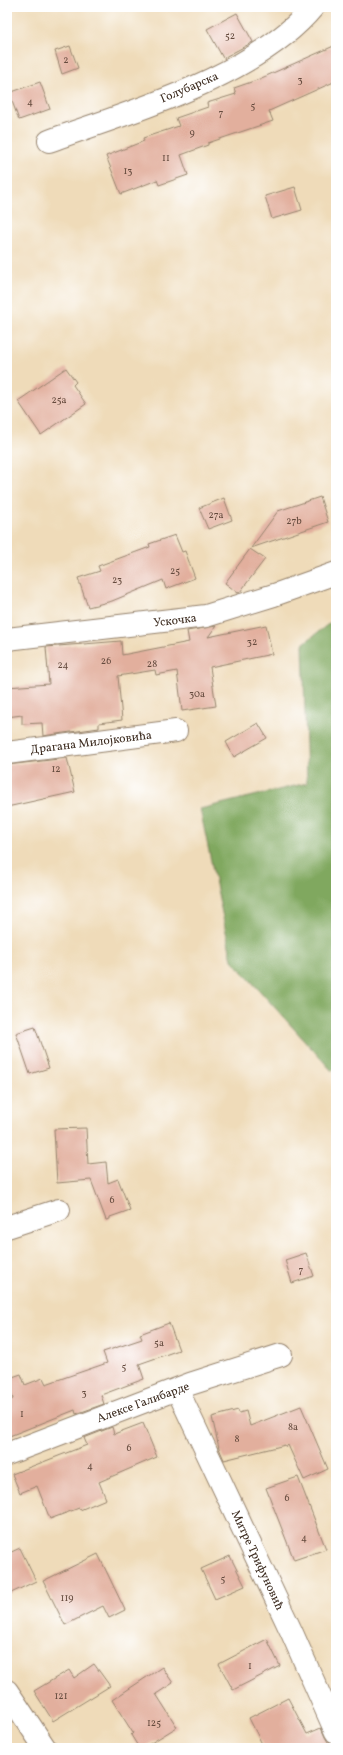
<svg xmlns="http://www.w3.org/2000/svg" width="343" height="1755" font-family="Vollkorn,serif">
  <rect width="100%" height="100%" fill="#fff"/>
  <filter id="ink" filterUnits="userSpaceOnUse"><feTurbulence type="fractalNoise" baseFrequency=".025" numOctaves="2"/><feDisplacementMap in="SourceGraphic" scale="8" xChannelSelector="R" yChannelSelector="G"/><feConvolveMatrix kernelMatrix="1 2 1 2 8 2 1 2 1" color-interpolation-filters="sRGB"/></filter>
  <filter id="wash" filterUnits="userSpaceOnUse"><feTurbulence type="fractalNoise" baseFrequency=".012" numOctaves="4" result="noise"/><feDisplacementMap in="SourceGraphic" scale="16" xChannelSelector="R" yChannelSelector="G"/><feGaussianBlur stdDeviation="0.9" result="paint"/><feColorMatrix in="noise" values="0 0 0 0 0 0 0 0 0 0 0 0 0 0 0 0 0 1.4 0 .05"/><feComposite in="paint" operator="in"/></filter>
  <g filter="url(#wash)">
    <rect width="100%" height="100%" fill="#efdbb9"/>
    <!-- forest -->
    <path fill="#80a85f" stroke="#5e693e" d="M 336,618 L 336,1068 L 332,1071 L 232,960 L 200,809 L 307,783 L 303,644 Z"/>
    <g id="blocks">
      <!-- building -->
      <path fill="#e2af9d" d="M 237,13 L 253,42 L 223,58 L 207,29 Z
        M 336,45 L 336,81 L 269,111 L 273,121 L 208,143 L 208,145 L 181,155 L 188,175 L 159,185 L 157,180 L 121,194 L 106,156 L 144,141 L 143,138 L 179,126 L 176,118 L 208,107 L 207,103 L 236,94 L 234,88 L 257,80 Z
        M 70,46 L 78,68 L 62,74 L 55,51 Z
        M 40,82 L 50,109 L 19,120 L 9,93 Z
        M 295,187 L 302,210 L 272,219 L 265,196 Z
        M 66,368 L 76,382 L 73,385 L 86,404 L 41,435 L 18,401 Z
        M 320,497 L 328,522 L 251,548 L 278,511 Z
        M 224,498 L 232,520 L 208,529 L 199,508 Z
        M 175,535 L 182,552 L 185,551 L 195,578 L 166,589 L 163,580 L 112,601 L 88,607 L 78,578 L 100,571 L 98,566 L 150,547 L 149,544 Z
        M 250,549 L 265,559 L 240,592 L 238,593 L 225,583 Z
        M 266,625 L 272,654 L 210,667 L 216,706 L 182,711 L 177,671 L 156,675 L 155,670 L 118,676 L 122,720 L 99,723 L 99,728 L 43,736 L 42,723 L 22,724 L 22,715 L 7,717 L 7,687 L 49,684 L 46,647 L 121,641 L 122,655 L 189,642 L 187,631 L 216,626 L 208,637 Z
        M 258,723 L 267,738 L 234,757 L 226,742 Z
        M 67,758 L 75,792 L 7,807 L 7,765 Z
        M 35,1027 L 49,1068 L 30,1074 L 16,1033 Z
        M 86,1128 L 88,1164 L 106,1162 L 108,1183 L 118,1179 L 130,1210 L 110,1217 L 110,1219 L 106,1220 L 91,1180 L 57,1183 L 54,1129 Z
        M 306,1253 L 314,1276 L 292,1283 L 285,1260 Z
        M 169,1323 L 179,1350 L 139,1364 L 144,1379 L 101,1395 L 104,1404 L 76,1414 L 75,1410 L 7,1437 L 7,1401 L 13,1399 L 7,1379 L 21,1374 L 25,1385 L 43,1378 L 46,1384 L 107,1363 L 103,1352 L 142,1339 L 140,1334 Z
        M 301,1406 L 328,1469 L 304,1480 L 288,1445 L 286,1447 L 285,1445 L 224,1460 L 219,1448 L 212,1417 L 238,1410 L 239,1413 L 246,1411 L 250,1426 Z
        M 143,1423 L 157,1457 L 99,1482 L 106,1499 L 80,1510 L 79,1508 L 50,1519 L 37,1486 L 20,1493 L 12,1474 L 87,1445 L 84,1438 L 112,1427 L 114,1434 Z
        M 298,1477 L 326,1549 L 294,1560 L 266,1488 Z
        M 20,1548 L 36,1581 L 7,1595 L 7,1554 Z
        M 98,1554 L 125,1610 L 109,1618 L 103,1606 L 65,1625 L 43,1581 Z
        M 230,1556 L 245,1586 L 215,1599 L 201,1569 Z
        M 267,1639 L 280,1666 L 233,1690 L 219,1664 Z
        M 94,1664 L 110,1686 L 53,1721 L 34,1691 L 69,1670 L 74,1678 Z
        M 162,1667 L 173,1683 L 156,1694 L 177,1727 L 143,1748 L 139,1748 L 131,1735 L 133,1733 L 112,1700 Z
        M 288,1698 L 307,1734 L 321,1728 L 325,1737 L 328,1742 L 334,1744 L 336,1748 L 264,1748 L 249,1718 Z"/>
    </g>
  </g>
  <g filter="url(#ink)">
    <use href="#blocks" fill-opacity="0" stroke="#95826c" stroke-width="1"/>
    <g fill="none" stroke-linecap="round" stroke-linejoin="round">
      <!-- street casing -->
      <g stroke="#95826c" stroke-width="24">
        <path id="street" d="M 49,141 C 132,111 256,76 313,7
          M 7,639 L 206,616 L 274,595 L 336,573
          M 7,753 L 176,731
          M 7,1227 L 59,1210
          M 177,1389 L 292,1633 L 336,1732
          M 7,1454 L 190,1384 L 281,1355"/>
      </g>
      <!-- secondary casing -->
      <g stroke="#95826c" stroke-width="24">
        <path id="secondary" d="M 7,1691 L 45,1748"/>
      </g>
      <!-- street -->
      <use href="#street" stroke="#fff" stroke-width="22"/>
      <!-- secondary -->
      <use href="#secondary" stroke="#fff" stroke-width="22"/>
    </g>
  </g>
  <g text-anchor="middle" stroke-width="3" stroke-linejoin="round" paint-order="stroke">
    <!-- number labels -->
    <g font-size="10" fill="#654b3e">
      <text x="230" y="39">52</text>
      <text x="66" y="63">2</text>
      <text x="300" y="83">3</text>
      <text x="30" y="105">4</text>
      <text x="253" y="109">5</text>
      <text x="221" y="116">7</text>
      <text x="192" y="136">9</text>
      <text x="166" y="161">11</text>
      <text x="128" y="174">13</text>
      <text x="59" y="403">25a</text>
      <text x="216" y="518">27a</text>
      <text x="294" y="524">27b</text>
      <text x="175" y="574">25</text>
      <text x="117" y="583">23</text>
      <text x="252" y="645">32</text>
      <text x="106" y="664">26</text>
      <text x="152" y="667">28</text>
      <text x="63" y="668">24</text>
      <text x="197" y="697">30a</text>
      <text x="56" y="772">12</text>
      <text x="112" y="1203">6</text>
      <text x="301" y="1273">7</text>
      <text x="159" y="1346">5a</text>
      <text x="124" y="1370">5</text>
      <text x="84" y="1396">3</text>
      <text x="22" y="1417">1</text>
      <text x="293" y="1430">8a</text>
      <text x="237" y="1442">8</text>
      <text x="129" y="1451">6</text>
      <text x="90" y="1469">4</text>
      <text x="287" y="1501">6</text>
      <text x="304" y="1541">4</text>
      <text x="223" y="1582">5</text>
      <text x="67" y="1601">119</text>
      <text x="250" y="1669">1</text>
      <text x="61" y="1699">121</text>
      <text x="154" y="1726">125</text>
    </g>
    <!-- street labels -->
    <g font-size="12" fill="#3b2a1e" stroke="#fff">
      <text transform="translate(189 87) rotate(-23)" y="4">Голубарска</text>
      <text transform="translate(175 620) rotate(-7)" y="4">Ускочка</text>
      <text transform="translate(91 742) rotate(-7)" y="4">Драгана Милојковића</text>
      <text transform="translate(143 1402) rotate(-20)" y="4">Алексе Галибарде</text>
      <text transform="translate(258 1560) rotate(65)" y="4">Митре Трифуновић</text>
    </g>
  </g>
  <!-- margin -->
  <rect width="343" height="1755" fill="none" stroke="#fff" stroke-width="24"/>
</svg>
